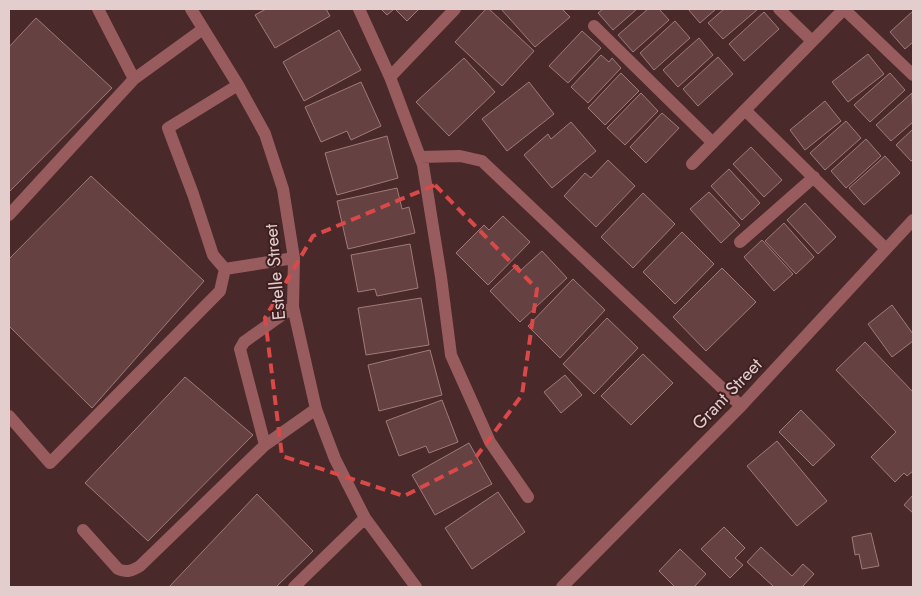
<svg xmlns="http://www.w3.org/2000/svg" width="922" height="596" font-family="Jost,sans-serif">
  <rect width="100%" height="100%" fill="#4a292a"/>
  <!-- building -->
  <path fill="#654142" stroke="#a17a7a" d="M 266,9 L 326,9 L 330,16 L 275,48 L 255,15 Z
    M 381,9 L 394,9 L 387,15 Z
    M 395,9 L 419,9 L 407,21 Z
    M 486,9 L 489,9 L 534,51 L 502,86 L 455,42 Z
    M 501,9 L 562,9 L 570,17 L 535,47 Z
    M 603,9 L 637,9 L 613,30 L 598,13 Z
    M 648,9 L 659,9 L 669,20 L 633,52 L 618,35 Z
    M 688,9 L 716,9 L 700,23 Z
    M 724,9 L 758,9 L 723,39 L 708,23 Z
    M 913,11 L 913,42 L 905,49 L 890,32 Z
    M 764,12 L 779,29 L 744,61 L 729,44 Z
    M 36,18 L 112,88 L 9,192 L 9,47 Z
    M 675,21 L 690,38 L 654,70 L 640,53 Z
    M 339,30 L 361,70 L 304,101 L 283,62 Z
    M 582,31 L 601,48 L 568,83 L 549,66 Z
    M 699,38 L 713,55 L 678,87 L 663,70 Z
    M 868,54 L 884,74 L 848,102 L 832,82 Z
    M 601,55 L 609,62 L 612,58 L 621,68 L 588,103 L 571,87 Z
    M 718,57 L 733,74 L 698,106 L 683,89 Z
    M 464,58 L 495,92 L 449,136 L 416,102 Z
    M 621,73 L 639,91 L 605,125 L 588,108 Z
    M 890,73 L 905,90 L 870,122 L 854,105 Z
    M 361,82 L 381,126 L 351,140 L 347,131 L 321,142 L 305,107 Z
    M 529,82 L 554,114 L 507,151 L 482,119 Z
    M 641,93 L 658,111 L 625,145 L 607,128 Z
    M 912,93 L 913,122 L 891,141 L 876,125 Z
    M 825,101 L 841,121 L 805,150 L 790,130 Z
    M 662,113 L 679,128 L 646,163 L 630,147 Z
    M 846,121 L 861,138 L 825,170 L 810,153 Z
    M 571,122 L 596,151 L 552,188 L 524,155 L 548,134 L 551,139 Z
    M 913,129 L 913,160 L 911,161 L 896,145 Z
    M 387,136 L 398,178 L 337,195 L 325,153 Z
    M 866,139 L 881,156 L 846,188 L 831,171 Z
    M 751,147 L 782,180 L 764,197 L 733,164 Z
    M 885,156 L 900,173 L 864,205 L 849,188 Z
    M 608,160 L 635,186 L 596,227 L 564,196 L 585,173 L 591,178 Z
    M 729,169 L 760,203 L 742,220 L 711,186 Z
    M 91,176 L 204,281 L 92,408 L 9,326 L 9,259 Z
    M 397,188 L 402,209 L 409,207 L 415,233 L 348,249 L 337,201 Z
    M 709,192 L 740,225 L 721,243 L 690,209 Z
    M 643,193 L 675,224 L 633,268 L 601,237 Z
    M 805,203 L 836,237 L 818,254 L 787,220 Z
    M 503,216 L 530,242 L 488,285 L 456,253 L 484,225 L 489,230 Z
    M 784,223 L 814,257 L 796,274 L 765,241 Z
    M 682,232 L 714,264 L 675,304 L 643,272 Z
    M 762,240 L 793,274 L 774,291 L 744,257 Z
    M 410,244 L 418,288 L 377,296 L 375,289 L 358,292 L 351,255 Z
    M 542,251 L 567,278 L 520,322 L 490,291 L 517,265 L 521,270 Z
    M 722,268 L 756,302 L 706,351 L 673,317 Z
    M 573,279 L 605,310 L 560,358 L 528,326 Z
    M 421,298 L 429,345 L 366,355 L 358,308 Z
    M 892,305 L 913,334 L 913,341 L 892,357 L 868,324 Z
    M 607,318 L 638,348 L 594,394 L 563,364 Z
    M 865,342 L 913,392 L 913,471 L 907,476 L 904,473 L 895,482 L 871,457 L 896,432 L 836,370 Z
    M 430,350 L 442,395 L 379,411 L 368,365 Z
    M 643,354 L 673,383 L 631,425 L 601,396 Z
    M 565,375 L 582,395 L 561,413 L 544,392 Z
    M 185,377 L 253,435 L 148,541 L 85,483 Z
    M 442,400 L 458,442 L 429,453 L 426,446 L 399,456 L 386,421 Z
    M 801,410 L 835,445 L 813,466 L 779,432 Z
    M 777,441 L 827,501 L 797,526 L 747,466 Z
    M 469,443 L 492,484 L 435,515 L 412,475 Z
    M 498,492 L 525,532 L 472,569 L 445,528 Z
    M 257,494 L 313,551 L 276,587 L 169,587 Z
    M 913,495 L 913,513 L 904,505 Z
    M 724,527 L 745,548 L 735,558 L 743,565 L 730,578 L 701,549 Z
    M 871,533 L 879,566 L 862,569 L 859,554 L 855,555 L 852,537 Z
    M 761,547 L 792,576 L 803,564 L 814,574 L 802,587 L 774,587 L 747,562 Z
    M 680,549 L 706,574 L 694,587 L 675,587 L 659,571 Z"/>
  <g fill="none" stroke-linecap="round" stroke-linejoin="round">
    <!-- minor -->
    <path stroke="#995c5e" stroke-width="12" d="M 98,9 L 134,79 L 203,29
      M 191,9 L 238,85 L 265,134 L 283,189 L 294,258 L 293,307 L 316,409 L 335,459 L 365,518 L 416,587
      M 359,9 L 390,77 L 423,165 L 441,277 L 451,355 L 490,442 L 528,497
      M 779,9 L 812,41
      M 594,26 L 713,143
      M 390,77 L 455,9
      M 745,110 L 886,249
      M 420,157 L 460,156 L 482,161 L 741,406
      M 692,164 L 844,9 L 913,75
      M 9,215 L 134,79
      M 740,242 L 814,177
      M 225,269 L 213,255 L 193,194 L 168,128 L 238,85
      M 293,307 L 244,342 L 240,349 L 265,445 L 316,409
      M 9,416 L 50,463 L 220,291 L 225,269 L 294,258
      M 83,530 L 118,569 C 126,573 132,571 140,566 L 265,445
      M 294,587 L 365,518
      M 562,587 L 741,406 L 913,220"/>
  </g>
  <!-- marked area -->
  <path fill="none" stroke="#d94949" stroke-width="4" stroke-dasharray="10 6" stroke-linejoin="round" d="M 435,185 L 537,289 L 522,395 L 473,461 L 404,496 L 282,456 L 265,318 L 313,236 Z"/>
  <g text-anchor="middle" stroke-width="4" stroke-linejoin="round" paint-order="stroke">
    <!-- street labels -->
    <g font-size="18" fill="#e3cdcd" stroke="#3e1f20">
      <text transform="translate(275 272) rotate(-95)" y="6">Estelle Street</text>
      <text transform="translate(727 394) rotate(-46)" y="6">Grant Street</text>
    </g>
  </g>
  <!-- border -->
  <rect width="922" height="596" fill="none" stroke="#e3cdcd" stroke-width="20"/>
</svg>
